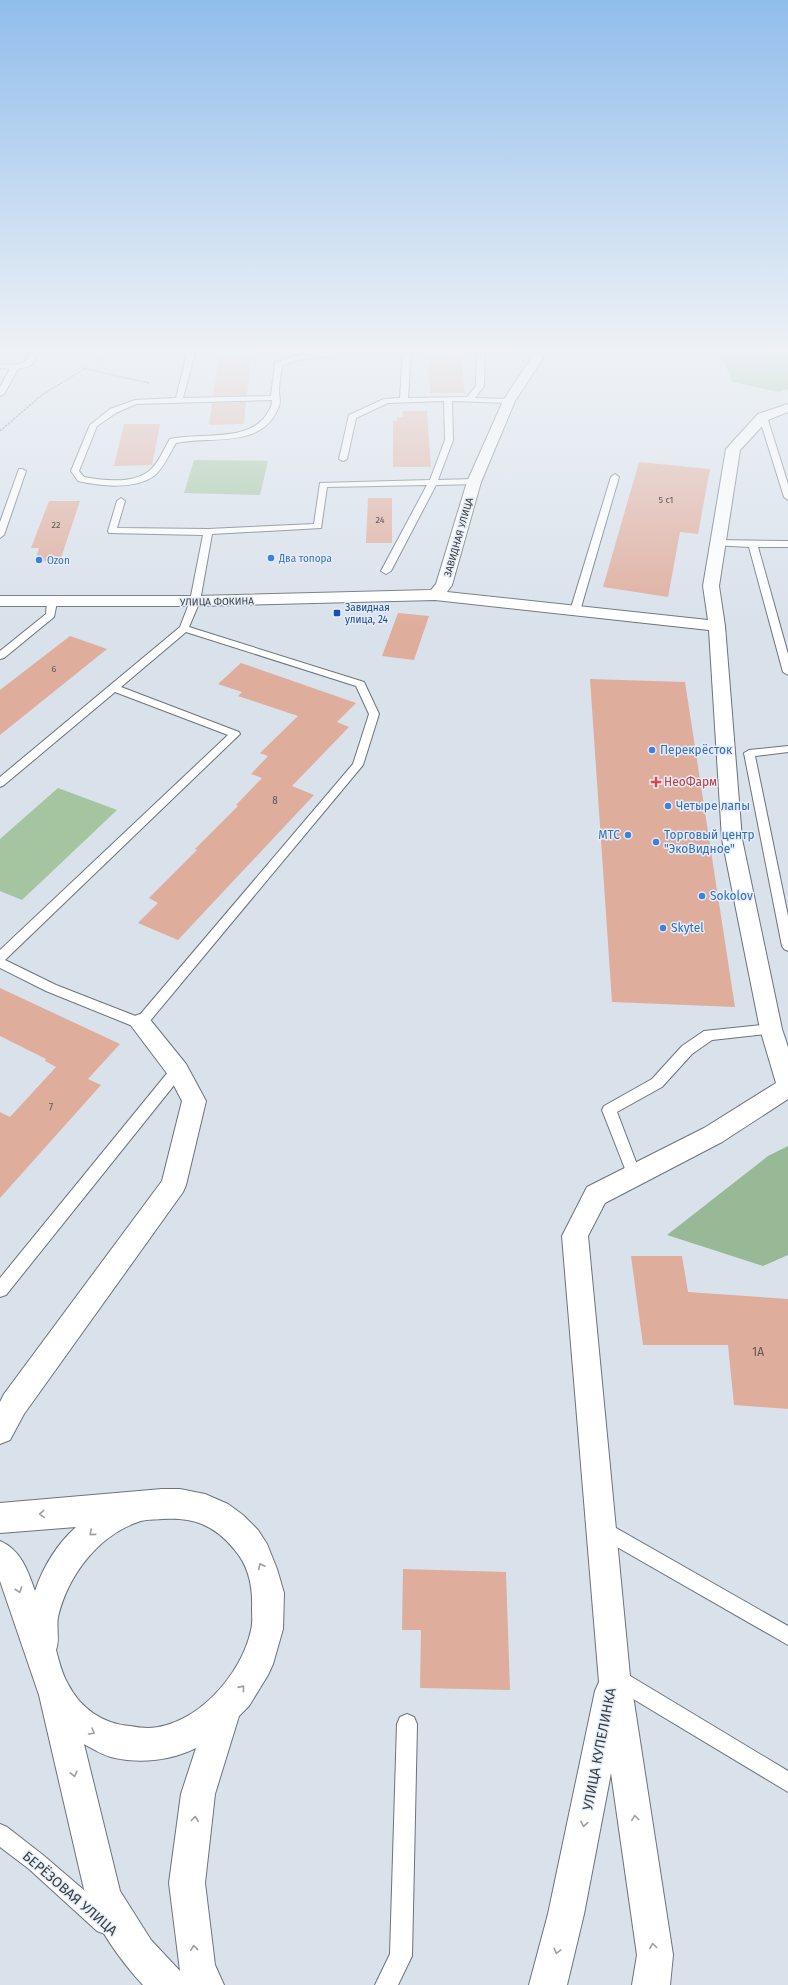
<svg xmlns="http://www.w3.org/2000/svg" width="788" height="1985" font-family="'Fira Sans',sans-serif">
  <rect width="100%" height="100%" fill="#d9e1eb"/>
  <!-- green -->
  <path fill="#a4c5a0" d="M 194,460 L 268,461 L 260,495 L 184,493 Z
    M 58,788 L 117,810 L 22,900 L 0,891 L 0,839 Z"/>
  <!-- forest -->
  <path fill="#98b995" d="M 719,349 L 788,349 L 788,389 L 779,392 L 732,382 Z
    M 788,1146 L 788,1255 L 763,1266 L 667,1235 L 768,1156 Z"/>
  <!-- building -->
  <path fill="#dfad9c" d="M 220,349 L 252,349 L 247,395 L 213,396 Z
    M 437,349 L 460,349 L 465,393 L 430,393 L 428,354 L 432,354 L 432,351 Z
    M 246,402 L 244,424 L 209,425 L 212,403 Z
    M 402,411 L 427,411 L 431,467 L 393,467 L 393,421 L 397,421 L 397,417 L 403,417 Z
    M 124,424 L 160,424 L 152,465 L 114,466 Z
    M 639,462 L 710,469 L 698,534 L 680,532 L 668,597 L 603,587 Z
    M 368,498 L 392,498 L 392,543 L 366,543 Z
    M 49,501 L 80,501 L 60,561 L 35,561 L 39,548 L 31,548 Z
    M 398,613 L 429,616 L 414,660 L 382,656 Z
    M 70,636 L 107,649 L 0,735 L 0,690 Z
    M 241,663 L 356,703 L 337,722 L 349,727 L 292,786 L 314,795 L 178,940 L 138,923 L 158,903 L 149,898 L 197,850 L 195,849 L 238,806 L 236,805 L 262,778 L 251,774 L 268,756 L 260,753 L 298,716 L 238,696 L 242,692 L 218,684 Z
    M 590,679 L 685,682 L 735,1007 L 612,1002 Z
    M 0,988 L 120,1044 L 88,1079 L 101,1085 L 0,1198 L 0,1112 L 10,1117 L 56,1067 L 45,1061 L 46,1059 L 0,1036 Z
    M 631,1256 L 682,1256 L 688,1292 L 788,1299 L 788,1409 L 734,1405 L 728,1345 L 643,1345 Z
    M 403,1569 L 506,1572 L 510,1690 L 420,1688 L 421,1630 L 402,1630 Z"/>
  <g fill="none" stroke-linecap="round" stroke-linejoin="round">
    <!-- service casing -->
    <g stroke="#6c737c" stroke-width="2">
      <path id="service" d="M 12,349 L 88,349 L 85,351 L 39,351 L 31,366 L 18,369 L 4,394 L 0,396 L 0,387 L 10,369 L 0,368 L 0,364 L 15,365 L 25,362 L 32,351 L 15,351 Z
        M 188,349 L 196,349 L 183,398 L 271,396 L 275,363 L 295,356 L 343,349 L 339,355 L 296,360 L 282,366 C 281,374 279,383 279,391 C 279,396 281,401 279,406 C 263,450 212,435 176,443 C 169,454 164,468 154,476 C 134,490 100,486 78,481 L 71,471 L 90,425 L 110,409 L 135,400 L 176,398 ZM 272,400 C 272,405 271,408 268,412 C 252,443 201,432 170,439 C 164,448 161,458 154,466 C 139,485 105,481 84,477 L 79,471 L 97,426 L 116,413 L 136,404 Z
        M 403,349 L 411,349 L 408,398 L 467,397 L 476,386 L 477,349 L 485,349 L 484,386 L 475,398 L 509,399 L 513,401 L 509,403 L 452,401 L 453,440 L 438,480 L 474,479 L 478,482 L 477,484 L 436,485 L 391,571 L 386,574 L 381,571 L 427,485 L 327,487 L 321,528 L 212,534 L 200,601 L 189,627 L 364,682 L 379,714 L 363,765 L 145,1027 L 140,1028 L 135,1027 L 46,991 L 0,968 L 0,950 L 228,735 L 115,692 L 4,785 L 0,787 L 0,777 L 180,627 L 190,601 L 203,535 L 109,533 L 108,531 L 117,501 L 121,498 L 125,501 L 117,528 L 208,529 L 314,524 L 320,483 L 430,480 L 445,440 L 444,401 L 388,403 L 356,418 L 347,459 L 343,461 L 339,459 L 349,415 L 384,399 L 400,398 ZM 186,632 L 356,686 L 369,714 L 353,764 L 138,1017 L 56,985 L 5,960 L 240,734 L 239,732 L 121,687 Z
        M 760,415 L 767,417 L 788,484 L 788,500 L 784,497 L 759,417 Z
        M 19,469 L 22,469 L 26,471 L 4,535 L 0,538 L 0,522 Z
        M 615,474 L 619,477 L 580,611 L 575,614 L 572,613 L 570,611 L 611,477 Z
        M 716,540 L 788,541 L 788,547 L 758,547 L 788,654 L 788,675 L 783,672 L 749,547 L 713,545 L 712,543 Z
        M 52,599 L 57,602 L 54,617 L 4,658 L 0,659 L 0,651 L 46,614 L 47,602 Z
        M 788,746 L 788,752 L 755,756 L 788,916 L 788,951 L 784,949 L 782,946 L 744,753 L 749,750 Z
        M 771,1024 L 776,1025 L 778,1029 L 776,1033 L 712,1040 L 692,1054 L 662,1087 L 617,1112 L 641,1175 L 639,1179 L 634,1181 L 629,1179 L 602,1110 L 604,1106 L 652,1079 L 682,1046 L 704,1031 Z
        M 178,1065 L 183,1066 L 185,1070 L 183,1074 L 6,1295 L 0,1297 L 0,1278 L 173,1066 Z
        M 602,1520 L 788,1626 L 788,1645 L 596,1535 L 593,1529 L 596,1523 Z
        M 617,1668 L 788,1771 L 788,1792 L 610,1685 L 607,1678 L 610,1671 Z
        M 407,1714 L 414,1717 L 417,1724 L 412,1956 L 398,1985 L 375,1985 L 390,1954 L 397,1724 L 400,1717 Z
        M 0,1824 L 7,1827 L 43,1855 L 113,1915 L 116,1923 L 113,1931 L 105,1934 L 97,1931 L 29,1869 L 0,1847 Z"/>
    </g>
    <!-- minor casing -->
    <g stroke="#6c737c" stroke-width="2">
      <path id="minor" d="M 537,349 L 549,349 L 515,401 L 481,482 L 452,585 L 447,592 L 708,620 L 703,586 L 726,449 L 758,414 L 788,404 L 788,412 L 768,420 L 740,450 L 719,586 L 725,626 L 742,839 L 782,1029 L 788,1047 L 788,1099 L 722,1142 L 605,1203 L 588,1236 L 630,1676 L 673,1955 L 670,1985 L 632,1985 L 637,1955 L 611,1773 L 584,1914 L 567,1985 L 529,1985 L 548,1914 L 595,1691 L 599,1682 L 562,1236 L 587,1187 L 704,1128 L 776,1083 L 760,1029 L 722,839 L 709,630 L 435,600 L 195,606 L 0,606 L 0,596 L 195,596 L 431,590 L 436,584 L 467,482 L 503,401 Z
        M 140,1014 L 148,1017 L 186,1064 L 206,1101 L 186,1185 L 183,1192 L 24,1414 L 10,1440 L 0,1444 L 0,1402 L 4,1394 L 162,1181 L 182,1101 L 169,1076 L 129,1023 L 132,1017 Z"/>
    </g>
    <!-- tertiary casing -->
    <g stroke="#6c737c" stroke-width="2">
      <path id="tertiary" d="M 162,1489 L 180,1489 L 205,1494 L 228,1504 L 243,1515 L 258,1530 L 267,1544 L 277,1569 L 284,1593 L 283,1629 L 273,1664 L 268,1675 L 249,1706 L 239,1716 L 215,1794 L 205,1883 L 215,1965 L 224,1985 L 143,1985 C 120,1960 99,1930 86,1898 L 39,1695 L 0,1581 L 0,1541 C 21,1550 28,1571 35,1591 C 43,1567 57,1544 76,1527 L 0,1533 L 0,1503 ZM 162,1519 C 194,1517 214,1525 234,1549 C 249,1566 253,1587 252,1609 C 252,1615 253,1623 251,1630 C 242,1674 196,1727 148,1728 C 142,1728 136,1727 130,1726 C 103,1724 80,1708 68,1684 C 62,1674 59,1661 56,1650 C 60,1639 56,1628 58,1617 C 68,1575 98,1536 138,1522 C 145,1519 155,1520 162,1519 ZM 84,1744 C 93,1749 104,1756 115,1758 C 141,1764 172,1760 196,1748 L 181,1794 L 169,1883 L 180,1971 L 151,1940 L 120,1891 Z"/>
    </g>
    <!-- path -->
    <path stroke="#82888e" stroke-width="1.5" stroke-dasharray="2.5 1" stroke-linecap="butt" d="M 98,361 L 116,349
      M 82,368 L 149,383
      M 0,431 L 43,394 L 85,369"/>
    <!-- service -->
    <use href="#service" fill="#fff" fill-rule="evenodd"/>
    <!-- minor -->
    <use href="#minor" fill="#fff" fill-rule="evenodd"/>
    <!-- tertiary -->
    <use href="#tertiary" fill="#fff" fill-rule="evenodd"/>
  </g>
  <!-- one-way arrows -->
  <defs><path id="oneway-chevron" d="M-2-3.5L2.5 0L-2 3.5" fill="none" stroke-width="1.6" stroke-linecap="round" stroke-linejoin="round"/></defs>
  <g stroke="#9c9ea0">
    <use href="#oneway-chevron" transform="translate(42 1514) rotate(176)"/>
    <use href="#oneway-chevron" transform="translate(92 1533) rotate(139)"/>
    <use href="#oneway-chevron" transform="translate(261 1566) rotate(-116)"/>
    <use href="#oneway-chevron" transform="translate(19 1590) rotate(71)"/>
    <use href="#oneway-chevron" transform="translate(242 1688) rotate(-51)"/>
    <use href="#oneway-chevron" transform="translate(92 1732) rotate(30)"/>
    <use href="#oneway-chevron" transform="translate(74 1774) rotate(76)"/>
    <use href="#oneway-chevron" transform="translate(635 1818) rotate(-98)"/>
    <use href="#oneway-chevron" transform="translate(195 1819) rotate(-83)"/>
    <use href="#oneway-chevron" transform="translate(584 1824) rotate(101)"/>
    <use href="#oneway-chevron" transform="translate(653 1946) rotate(-98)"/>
    <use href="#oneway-chevron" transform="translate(194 1948) rotate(-96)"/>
    <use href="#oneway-chevron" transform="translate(557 1951) rotate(104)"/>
  </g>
  <!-- sky -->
  <linearGradient id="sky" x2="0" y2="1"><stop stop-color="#91bdec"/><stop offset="0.56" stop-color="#eef2f6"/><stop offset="1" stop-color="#eef2f6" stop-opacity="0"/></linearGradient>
  <rect width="788" height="627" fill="url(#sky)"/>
  <!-- markers -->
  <g fill="#3f7fe0" stroke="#e6eef8" stroke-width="1.5">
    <circle cx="271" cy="558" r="4"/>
    <circle cx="39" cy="560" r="4"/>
    <circle cx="652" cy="750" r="4"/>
    <circle cx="668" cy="806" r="4"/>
    <circle cx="628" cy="835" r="4"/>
    <circle cx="656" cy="842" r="4"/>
    <circle cx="702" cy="896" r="4"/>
    <circle cx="663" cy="928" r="4"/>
  </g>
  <rect fill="#1a4fb4" stroke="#e6eef8" stroke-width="1.5" x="333" y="609" width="8" height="8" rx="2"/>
  <path fill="#e0444e" stroke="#e6eef8" stroke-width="1.5" d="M654 776h4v4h4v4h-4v4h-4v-4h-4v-4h4z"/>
  <g text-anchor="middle" stroke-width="3" stroke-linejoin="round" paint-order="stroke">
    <!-- far-number labels -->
    <g font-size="9" fill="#625857">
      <text x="666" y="503">5 с1</text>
      <text x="380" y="523">24</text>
      <text x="56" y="528">22</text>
      <text x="54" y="672">6</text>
    </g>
    <!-- far-street labels -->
    <g font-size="10" fill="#393c40" stroke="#e6eef8">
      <text transform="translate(458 537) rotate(-74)" y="4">ЗАВИДНАЯ УЛИЦА</text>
      <text transform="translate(217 601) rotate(-1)" y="4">УЛИЦА ФОКИНА</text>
    </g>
    <!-- far-shop labels -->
    <g font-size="10" fill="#366cbe" stroke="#e6eef8" text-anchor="start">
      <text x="279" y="562">Два топора</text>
      <text x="47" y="564">Ozon</text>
    </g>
    <!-- far-transit labels -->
    <g font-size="10" fill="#164399" stroke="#e6eef8" text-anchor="start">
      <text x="345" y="611">Завидная<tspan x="345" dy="12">улица, 24</tspan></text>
    </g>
    <!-- number labels -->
    <g font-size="10" fill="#625857">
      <text x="275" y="804">8</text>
      <text x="51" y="1111">7</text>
    </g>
    <!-- shop labels -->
    <g font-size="12" fill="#366cbe" stroke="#e6eef8" text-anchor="start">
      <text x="660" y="754">Перекрёсток</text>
      <text x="676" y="810">Четыре лапы</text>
      <text x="620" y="839" text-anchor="end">МТС</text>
      <text x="664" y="839">Торговый центр<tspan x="664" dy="14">"ЭкоВидное"</tspan></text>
      <text x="710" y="900">Sokolov</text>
      <text x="671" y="932">Skytel</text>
    </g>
    <!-- health labels -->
    <g font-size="12" fill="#be3a42" stroke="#e6eef8" text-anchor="start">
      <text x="664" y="786">НеоФарм</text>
    </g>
    <!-- near-number labels -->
    <g font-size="12" fill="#625857">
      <text x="758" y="1356">1А</text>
    </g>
    <!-- near-street labels -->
    <g font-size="14" fill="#393c40" stroke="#e6eef8">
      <text transform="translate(599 1749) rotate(-79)" y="5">УЛИЦА КУПЕЛИНКА</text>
      <text transform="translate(70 1893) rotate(41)" y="5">БЕРЁЗОВАЯ УЛИЦА</text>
    </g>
  </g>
</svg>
